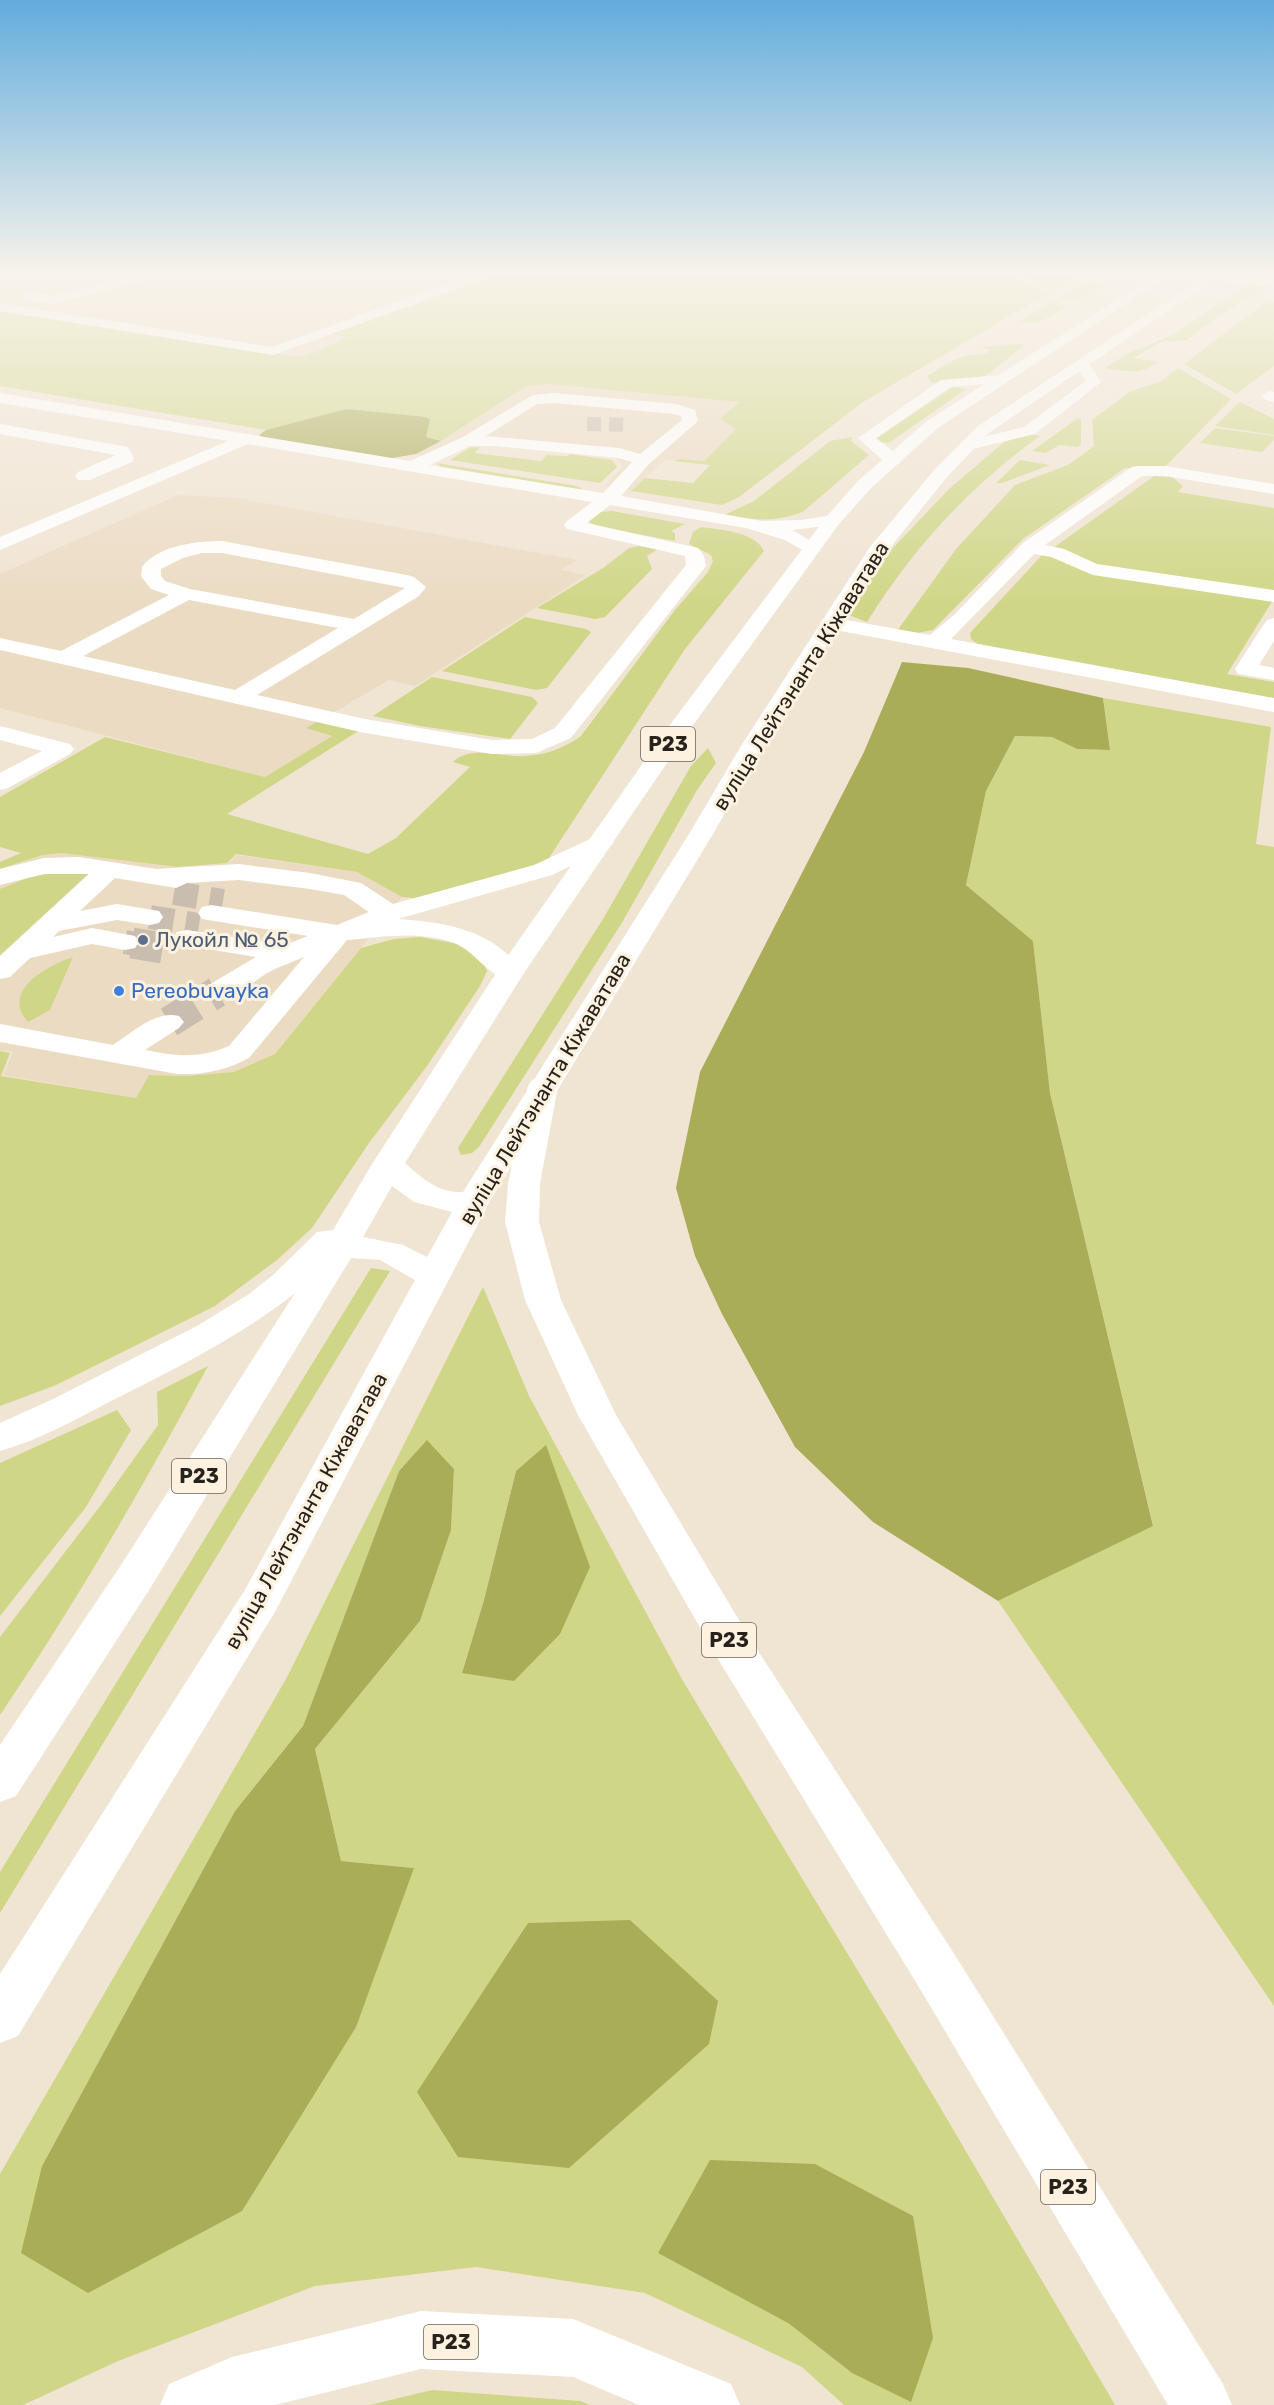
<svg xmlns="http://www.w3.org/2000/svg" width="1274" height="2405" font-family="Rubik,sans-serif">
  <rect width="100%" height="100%" fill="#f0e4d3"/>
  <!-- built -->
  <path fill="#ebdbc3" d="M 0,272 L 507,272 L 333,333 L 349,337 L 306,356 L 290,356 L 0,310 Z
    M 548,384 L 739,402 L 737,429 L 703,461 L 680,459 L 664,461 L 631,491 L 604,487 L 623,467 L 619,460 L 612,457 L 496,444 L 465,448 L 445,459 L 416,454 L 441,441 L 526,386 Z
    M 178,495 L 237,498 L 577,560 L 561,570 L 586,575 L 415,686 L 389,680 L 307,728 L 333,735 L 265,777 L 0,708 L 0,574 Z
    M 62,853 L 87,854 L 179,868 L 229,863 L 236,855 L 357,872 L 402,897 L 275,1054 L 232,1072 L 184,1076 L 149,1075 L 136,1098 L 3,1075 L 13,1052 L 0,1050 L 0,870 L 44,855 Z"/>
  <!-- green -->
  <path fill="#d0d687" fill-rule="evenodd" d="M 507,272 L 996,272 L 1012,274 L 1047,294 L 863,402 L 739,497 L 722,505 L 631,491 L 645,478 L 693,483 L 710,465 L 673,461 L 680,459 L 704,461 L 736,429 L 720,419 L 739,402 L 548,384 L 526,386 L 441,441 L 426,437 L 430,421 L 346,409 L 266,430 L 0,386 L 0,310 L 290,356 L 306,356 L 348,337 L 332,334 Z
    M 1018,272 L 1081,276 L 1052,291 Z
    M 1088,281 L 1101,286 L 1073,302 L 1061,297 Z
    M 1255,285 L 1266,287 L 1218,316 L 1187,340 L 1161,342 L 1133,358 L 1158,362 C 1139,376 1126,371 1105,368 L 1127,354 L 1173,335 L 1243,288 Z
    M 1056,300 L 1066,307 L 1040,322 L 1016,323 Z
    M 1274,302 L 1274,366 L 1236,394 L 1184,364 L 1265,303 Z
    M 1018,344 L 1025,345 L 985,376 L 932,383 L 927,376 C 945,366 962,352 983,355 L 988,352 L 988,349 L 980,347 Z
    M 1178,368 L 1231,399 L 1165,467 L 1125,468 L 1023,539 L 933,630 L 917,633 L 897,631 L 956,549 L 1015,485 L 1068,465 L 1094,446 L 1092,420 L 1131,391 L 1160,382 Z
    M 953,387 L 966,389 L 889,443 L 873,441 Z
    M 1240,402 L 1274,419 L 1274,435 L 1215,426 Z
    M 1078,418 L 1081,419 L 1081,445 L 1077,447 L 1059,445 L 1046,453 L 1032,451 Z
    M 1215,428 L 1274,436 L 1274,440 L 1262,452 L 1200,443 Z
    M 1031,434 L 1040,436 C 971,485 912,549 867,622 L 849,615 L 847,609 L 850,602 L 890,551 L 949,489 L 1004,442 Z
    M 852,437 L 851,441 L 869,455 L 804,511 C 779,523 750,520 724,515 L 754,501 L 830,441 Z
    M 480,447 L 475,453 L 541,461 L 547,455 L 567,456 L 570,454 L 612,460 L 617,467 L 600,483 L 450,460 L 469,448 Z
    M 1020,460 L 1050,465 L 1002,483 L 996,483 Z
    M 437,463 L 577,486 L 583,489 L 575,490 L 442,468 Z
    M 1170,475 L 1183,486 L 1178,492 L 1274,508 L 1274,591 L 1100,566 L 1053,548 L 1154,476 L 1167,477 Z
    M 612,511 L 685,524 L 671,531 L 675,533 L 675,541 L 595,526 L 586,519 L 600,512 Z
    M 701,527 C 721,530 754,531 764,551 L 685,649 L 549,858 L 534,869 L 432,896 L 413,898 L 402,897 L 357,872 L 236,854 L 227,863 L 178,867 L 62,853 L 43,855 L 0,869 L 0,862 L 21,853 L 0,847 L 0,797 L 105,737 L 265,777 L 332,736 L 306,728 L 320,720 L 360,730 L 227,814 L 368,854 L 396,838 L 470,767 L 453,762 C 471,744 502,758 525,756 C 545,755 565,748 581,736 L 675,610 L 708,572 L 713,561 L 711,555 L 689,544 L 693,532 Z
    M 639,546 L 658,549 L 647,556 L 652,569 L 605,617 L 595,619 L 537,608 L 603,568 L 629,548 Z
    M 1043,554 C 1061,557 1074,569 1091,573 L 1273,600 L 1227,674 L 1274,682 L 1274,701 L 1029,656 L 978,644 L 971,639 L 970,633 Z
    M 525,617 L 586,629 L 591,632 L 547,688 L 536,690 L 442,671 Z
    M 432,677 L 532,697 L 538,703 L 510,739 L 420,726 L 373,716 Z
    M 1103,698 L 1271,727 L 1256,844 L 1274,847 L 1274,2006 L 998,1601 L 1153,1525 L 1050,1093 L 1033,941 L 966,885 L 986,791 L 1015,736 L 1052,737 L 1077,749 L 1110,750 Z
    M 708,748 L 716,763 L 697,790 L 623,921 L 479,1147 L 472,1153 L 461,1155 L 458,1148 L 603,919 L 691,766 Z
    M 59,872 L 88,874 L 0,955 L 0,889 L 30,877 Z
    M 420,937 L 459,944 L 479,953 L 487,971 L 480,986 L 427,1066 L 369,1143 L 312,1228 L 277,1260 L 215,1306 L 56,1385 L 0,1406 L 0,1051 L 10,1053 L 1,1076 L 136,1098 L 149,1075 L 186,1076 L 233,1072 L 275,1054 L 361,948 L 394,939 Z
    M 73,957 L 50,1010 L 28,1022 C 0,991 47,966 73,957 Z
    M 371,1268 L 390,1271 L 0,1913 L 0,1872 Z
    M 483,1287 L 529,1396 L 683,1681 L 937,2102 L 1115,2405 L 844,2405 L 802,2367 L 645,2293 L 476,2267 L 315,2286 L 118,2361 L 23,2405 L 0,2405 L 0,2174 L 286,1679 ZM 428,1441 L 454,1469 L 451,1530 L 420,1621 L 315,1749 L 341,1861 L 414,1868 L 42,2166 L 235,1811 L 303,1726 L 399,1471 ZM 546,1446 L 462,1672 L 484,1600 L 516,1471 ZM 710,2160 L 852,2373 L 788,2323 Z
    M 208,1366 C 144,1485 76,1603 0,1715 L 0,1637 L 101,1505 L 158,1425 L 157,1392 Z
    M 117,1410 L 131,1430 L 86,1507 L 0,1616 L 0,1463 Z
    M 432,2390 L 580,2401 L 590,2405 L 370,2405 Z"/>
  <!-- forest -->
  <path fill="#a9ad57" d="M 346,409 L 426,417 L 430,420 L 426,437 L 441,441 L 416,454 L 387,459 L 265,439 L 259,435 L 266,430 Z
    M 902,662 L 968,668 L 1103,698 L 1110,750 L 1077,749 L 1052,737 L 1015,736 L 986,791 L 966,885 L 1033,941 L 1050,1093 L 1153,1526 L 998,1601 L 873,1522 L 795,1447 L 722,1314 L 695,1256 L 676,1188 L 700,1072 L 864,752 Z
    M 427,1440 L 454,1469 L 451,1530 L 420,1621 L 315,1749 L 341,1861 L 414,1868 L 356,2027 L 242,2211 L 88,2293 L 21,2253 L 42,2166 L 235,1811 L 303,1726 L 399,1471 Z
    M 546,1445 L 590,1567 L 560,1634 L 514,1681 L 462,1673 L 484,1600 L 516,1471 Z
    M 630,1920 L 718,2001 L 709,2044 L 569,2168 L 458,2157 L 417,2092 L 528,1923 Z
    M 710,2160 L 815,2164 L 913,2216 L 933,2338 L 911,2402 L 852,2373 L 788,2323 L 658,2253 Z"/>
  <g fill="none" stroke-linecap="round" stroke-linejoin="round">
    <!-- minor-tunnel-far2 -->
    <path stroke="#c8bdae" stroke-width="14" stroke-dasharray="14 8" stroke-linecap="butt" d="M 587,424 L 629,425"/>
    <!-- minor-tunnel-far1 -->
    <path stroke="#c8bdae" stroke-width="24" stroke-dasharray="24 12" stroke-linecap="butt" d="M 174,893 L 223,901
      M 150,917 L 199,925
      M 125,942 L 141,945"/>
    <!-- minor-tunnel -->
    <path stroke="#c8bdae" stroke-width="31" stroke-dasharray="31 16" stroke-linecap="butt" d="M 132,943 L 175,950
      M 169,1022 L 217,992"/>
    <!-- minor -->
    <path fill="#fff" fill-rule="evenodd" d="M 0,272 L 23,272 L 21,275 L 0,280 Z
      M 143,272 L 162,272 L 160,275 L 55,304 L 28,300 L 21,296 L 28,292 L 55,296 Z
      M 442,272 L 463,272 L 477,275 L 479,278 L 477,281 L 273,355 L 0,311 L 0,303 L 272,347 L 460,279 L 444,275 Z
      M 1213,273 L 1274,279 L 1274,287 L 1209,280 L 1207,277 L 1209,274 Z
      M 1082,359 L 1087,360 L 1101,382 L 1035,434 L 968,450 L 962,448 L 960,445 L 962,442 L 1024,427 L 1086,381 L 1075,363 Z
      M 1002,375 L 1009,379 L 1007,382 L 950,387 L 876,438 L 899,456 L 901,460 L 899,464 L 887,464 L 858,438 L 941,380 Z
      M 1269,391 L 1274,392 L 1274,402 L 1264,399 L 1261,396 Z
      M 0,393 L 410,461 L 461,438 L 533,395 L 554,393 L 676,404 L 695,410 L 698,421 L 649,464 L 621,496 L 762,521 L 801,520 L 833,515 L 839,516 L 842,520 L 839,524 L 833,525 L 792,530 L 818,545 L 820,549 L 818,553 L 811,555 L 785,540 L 746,528 L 610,505 L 587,523 L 698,548 L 704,556 L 706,566 L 571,738 L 536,753 L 492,754 L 365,733 L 0,650 L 0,638 L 61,651 L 169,595 L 151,589 L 141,576 L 142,567 C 158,545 198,541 222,541 L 407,575 L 414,577 L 426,587 L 419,596 L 257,695 L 365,719 L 492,740 L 532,739 L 555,728 L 686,565 L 685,556 L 567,529 L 564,525 L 567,521 L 592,502 L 248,444 L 0,550 L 0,537 L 228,441 L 0,403 ZM 554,403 L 674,414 L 681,416 L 682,420 L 640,454 L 619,448 L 486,436 L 537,404 ZM 470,446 L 495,446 L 618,458 L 632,462 L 603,493 L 430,465 ZM 202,553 L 222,553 L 405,588 L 354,619 L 190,589 L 165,581 L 161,576 L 161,569 L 183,558 ZM 189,600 L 338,628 L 235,690 L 83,656 Z
      M 0,424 L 128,447 L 134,458 L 132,462 L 90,480 L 78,480 L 75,476 L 78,472 L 116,455 L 0,434 Z
      M 1138,466 L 1165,466 L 1274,484 L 1274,494 L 1165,476 L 1142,476 L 1045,545 L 1064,549 L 1097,564 L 1274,590 L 1274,602 L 1093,575 L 1051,557 L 1034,554 L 951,639 L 1274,698 L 1274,712 L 830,629 L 823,627 L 820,623 L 823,619 L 830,617 L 930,635 L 954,615 L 1023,543 L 1132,467 Z
      M 1274,618 L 1274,641 L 1259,665 L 1274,668 L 1274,680 L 1238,674 L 1235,669 L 1264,624 L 1267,620 Z
      M 0,726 L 70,744 L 74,749 L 70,754 L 8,788 L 0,790 L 0,773 L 42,751 L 0,740 Z
      M 601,834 L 610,837 L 614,842 L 610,847 L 552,875 L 398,919 C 446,922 494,930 524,973 L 520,979 C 493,986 478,952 454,943 C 421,930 381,937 347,940 L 249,1058 C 227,1070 203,1075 177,1074 L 0,1042 L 0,1024 L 113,1045 C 133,1032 156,1010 179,1016 L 184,1022 L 179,1028 L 145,1050 C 175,1056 200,1059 229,1046 L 304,957 C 293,962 280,966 269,972 C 250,983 230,1004 207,998 L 203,992 L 207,986 L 256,957 L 177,944 L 173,938 L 177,932 L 187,930 L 285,945 L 308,936 L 202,919 L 198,913 L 202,907 L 211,905 L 337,925 L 369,912 L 344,895 L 310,889 L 239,880 L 187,883 L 176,888 L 115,878 L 80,911 L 117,904 L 159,911 L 163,917 L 159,923 L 150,925 L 117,920 L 59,931 L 53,937 L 92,928 L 135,936 L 139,942 L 135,948 L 125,950 L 92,944 L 30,958 L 10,977 L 0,979 L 0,956 L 89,874 L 44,874 L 0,885 L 0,869 L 44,858 L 79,857 L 156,869 L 239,864 L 310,873 L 361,883 L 393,904 L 534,865 Z"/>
    <!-- major -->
    <path fill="#fff" fill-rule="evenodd" d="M 1160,272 L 1174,272 L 939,427 L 871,488 L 839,524 L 686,735 L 524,973 L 405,1163 C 423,1179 438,1193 463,1192 L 689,834 L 741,746 L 870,547 L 935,469 L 978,426 L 1212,272 L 1226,272 L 990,432 L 947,477 L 885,554 L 763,746 L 713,834 L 490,1201 L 276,1610 L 18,2036 L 0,2043 L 0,1974 L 246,1588 L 415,1280 L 380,1260 L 351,1258 L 151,1587 L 16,1796 L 0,1802 L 0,1745 L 121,1565 L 295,1293 C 242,1335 182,1365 121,1396 C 82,1416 43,1439 0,1451 L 0,1423 L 51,1400 L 197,1326 L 249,1294 L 273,1275 L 317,1232 L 333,1230 L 372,1164 L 500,967 L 669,726 L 827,516 L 859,480 L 927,421 ZM 392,1186 L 414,1202 L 452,1212 L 427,1257 L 403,1245 L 363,1237 Z"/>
    <!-- highway -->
    <path fill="#fff" fill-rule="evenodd" d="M 543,1077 L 554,1080 L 558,1086 L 540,1184 L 539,1222 L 561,1300 L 616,1415 L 751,1640 L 953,1952 L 1223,2384 L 1232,2405 L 1168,2405 L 917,1984 L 721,1664 L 578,1415 L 525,1300 L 505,1222 L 508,1184 L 528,1086 L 532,1080 Z
      M 421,2311 L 573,2319 L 731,2384 L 740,2405 L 639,2405 L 573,2377 L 421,2369 L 275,2405 L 160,2405 L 169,2384 L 232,2357 Z"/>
  </g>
  <!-- sky -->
  <linearGradient id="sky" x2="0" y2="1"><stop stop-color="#63acdc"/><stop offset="0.45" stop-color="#f8f3eb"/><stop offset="1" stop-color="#f8f3eb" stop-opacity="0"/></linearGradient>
  <rect width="1274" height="608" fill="url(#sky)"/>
  <!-- markers -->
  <circle fill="#5c6f8a" stroke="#fdf1e0" stroke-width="2" cx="143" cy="940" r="6"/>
  <circle fill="#3f7fe0" stroke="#fdf1e0" stroke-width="2" cx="119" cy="991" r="6"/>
  <g text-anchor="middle" stroke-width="6" stroke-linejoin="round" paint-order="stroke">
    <!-- shield labels -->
    <g fill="#fdf1e0" stroke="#676157" stroke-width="1.5">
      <rect x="641" y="727" width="54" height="34" rx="4.5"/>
      <rect x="172" y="1459" width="54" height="34" rx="4.5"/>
      <rect x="702" y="1623" width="54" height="34" rx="4.5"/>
      <rect x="1041" y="2170" width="54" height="34" rx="4.5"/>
      <rect x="424" y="2325" width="54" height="34" rx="4.5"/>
    </g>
    <g font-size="20" font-weight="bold" fill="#27231c">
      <text x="668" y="751">Р23</text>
      <text x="199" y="1483">Р23</text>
      <text x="729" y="1647">Р23</text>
      <text x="1068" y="2194">Р23</text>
      <text x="451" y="2349">Р23</text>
    </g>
    <!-- street labels -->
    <g font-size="21" fill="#27231c" stroke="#fdf1e0">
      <text transform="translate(801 676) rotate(-58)" y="7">вуліца Лейтэнанта Кіжаватава</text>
      <text transform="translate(545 1089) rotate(-59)" y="7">вуліца Лейтэнанта Кіжаватава</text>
      <text transform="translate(306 1511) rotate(-61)" y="7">вуліца Лейтэнанта Кіжаватава</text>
    </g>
    <!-- service labels -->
    <g font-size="21" fill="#4e5e75" stroke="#fdf1e0" text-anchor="start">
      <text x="155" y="947">Лукойл № 65</text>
    </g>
    <!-- shop labels -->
    <g font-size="21" fill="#366cbe" stroke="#fdf1e0" text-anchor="start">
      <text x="131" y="998">Pereobuvayka</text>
    </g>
  </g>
</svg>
